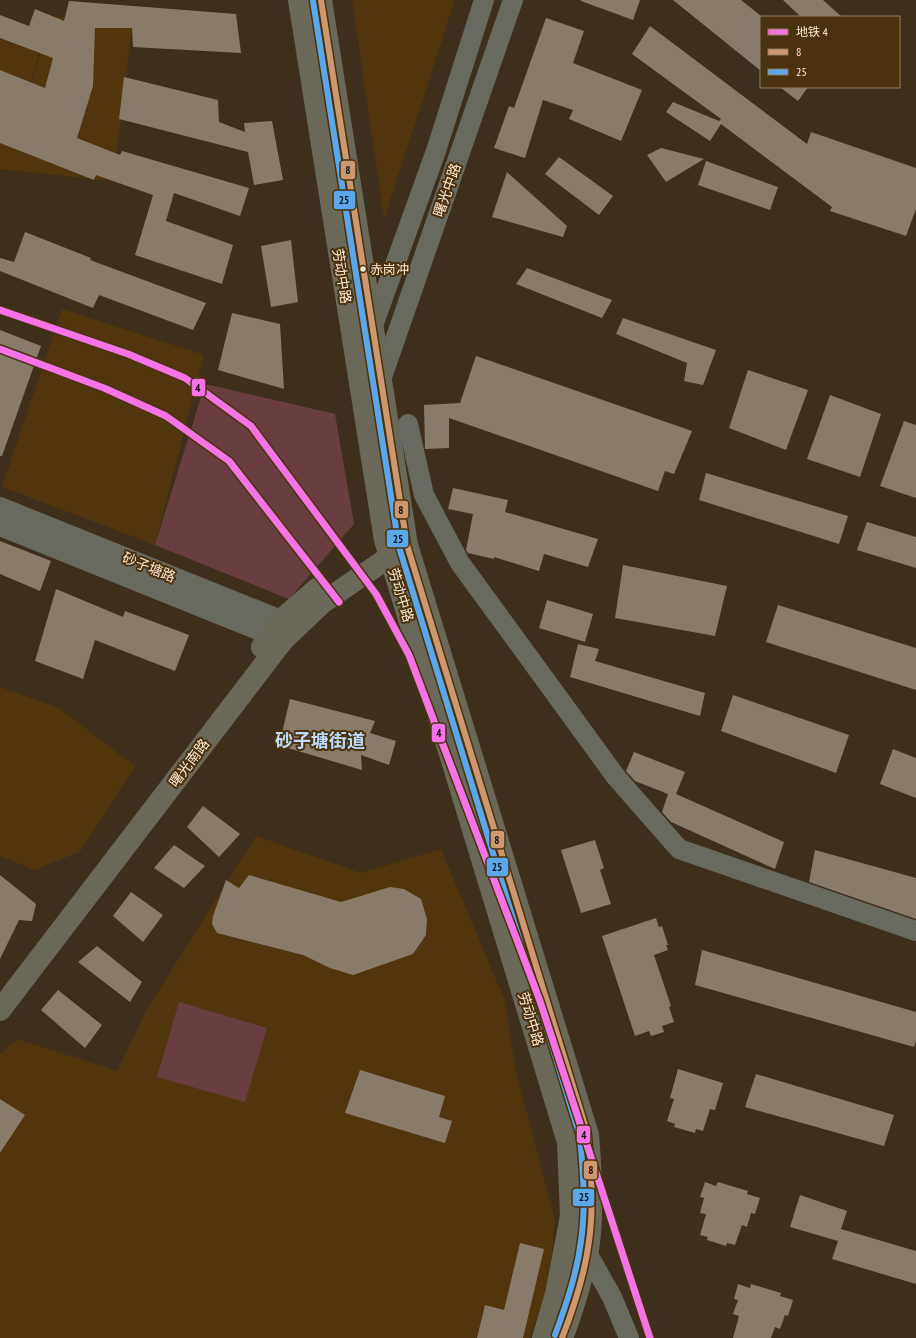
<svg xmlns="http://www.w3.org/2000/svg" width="916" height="1338" font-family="'PT Sans Narrow','Noto Sans SC',sans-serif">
  <rect width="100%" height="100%" fill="#3d2f1c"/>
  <!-- built -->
  <path fill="#50350d" d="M 352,0 L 455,0 L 384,219 Z
    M 52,16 L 132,28 L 113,181 L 0,169 L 0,38 L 39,53 L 22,114 Z
    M 62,309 L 204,355 L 155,545 L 2,487 Z
    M 0,687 L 59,708 L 135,766 L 80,852 L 34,870 L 0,856 Z
    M 256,836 L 361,873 L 441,849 L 505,1001 L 515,1067 L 555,1221 L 549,1286 L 529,1338 L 0,1338 L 0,1054 L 18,1039 L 117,1071 L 147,1009 Z"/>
  <!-- green -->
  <path fill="#693e40" d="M 205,384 L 335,414 L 354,524 L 289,599 L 155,545 Z
    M 179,1002 L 267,1028 L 245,1102 L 157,1077 Z"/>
  <!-- building -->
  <path fill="#897b6a" d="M 581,0 L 640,0 L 633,20 L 581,1 Z
    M 673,0 L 741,0 L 761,16 L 761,71 Z
    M 783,0 L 823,0 L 842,17 L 801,17 Z
    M 69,1 L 236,14 L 241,53 L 133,47 L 132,28 L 95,28 L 93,86 L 77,138 L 120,155 L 122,151 L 249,188 L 240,216 L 174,193 L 166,221 L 233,245 L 222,284 L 135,255 L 153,195 L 96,175 L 94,180 L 0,143 L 0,70 L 45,88 L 53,58 L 0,38 L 0,15 L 29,26 L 35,9 L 64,21 Z
    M 546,18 L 584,31 L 573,63 L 642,90 L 621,141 L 569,119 L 573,110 L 543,100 L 525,158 L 494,148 L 509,106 L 514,108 Z
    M 650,26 L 807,144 L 811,132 L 916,168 L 916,209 L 906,236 L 830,211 L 832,207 L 721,124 L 710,141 L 666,112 L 673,102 L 719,121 L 721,119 L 632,54 Z
    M 124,77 L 218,100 L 219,122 L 245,132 L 244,123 L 272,121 L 283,180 L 254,185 L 248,152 L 119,119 Z
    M 780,87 L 808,87 L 798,101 Z
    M 661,148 L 704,159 L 666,182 L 647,155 Z
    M 559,157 L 613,196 L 599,215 L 545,174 Z
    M 706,161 L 778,187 L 770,210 L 698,185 Z
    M 507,172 L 567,226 L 563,237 L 492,217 Z
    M 25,232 L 91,258 L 90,260 L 206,303 L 193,330 L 99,295 L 93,308 L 0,271 L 0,258 L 14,262 Z
    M 291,240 L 298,302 L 271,307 L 261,246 Z
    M 527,268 L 612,300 L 602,318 L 516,284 Z
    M 232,313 L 280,324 L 284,389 L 218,370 Z
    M 623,318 L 716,350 L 703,385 L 684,381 L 687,363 L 616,334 Z
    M 0,330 L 41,346 L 2,456 L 0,456 Z
    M 476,356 L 692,431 L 674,474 L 665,471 L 658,491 L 449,418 L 449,448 L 425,449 L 424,405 L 460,403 Z
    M 748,370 L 808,390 L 786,450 L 729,428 Z
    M 830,395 L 881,414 L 860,477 L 807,459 Z
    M 904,421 L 916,425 L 916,498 L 880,486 Z
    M 706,473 L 848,516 L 839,544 L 699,500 Z
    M 453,488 L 508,500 L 505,512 L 598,539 L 588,567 L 544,554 L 539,571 L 494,557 L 494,559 L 468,553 L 466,550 L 473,514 L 448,509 Z
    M 867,522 L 916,537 L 916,568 L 857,550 Z
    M 0,541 L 51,561 L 40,591 L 0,574 Z
    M 623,565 L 727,586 L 715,636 L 615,618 Z
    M 56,589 L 123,617 L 125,611 L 189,635 L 175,671 L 95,640 L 83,679 L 35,661 Z
    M 547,600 L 593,614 L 585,642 L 539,628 Z
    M 778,605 L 916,648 L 916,690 L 766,642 Z
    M 578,644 L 599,649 L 595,661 L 705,693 L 700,716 L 570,677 Z
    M 733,695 L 849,735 L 836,773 L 721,731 Z
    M 290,699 L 375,721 L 370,733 L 396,741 L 389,765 L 361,755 L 362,770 L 288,748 L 291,733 L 282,733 Z
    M 893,749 L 916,758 L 916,798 L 880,784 Z
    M 634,752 L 685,772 L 676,794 L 784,842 L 775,869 L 671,822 L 662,812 L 668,794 L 635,781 L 626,771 Z
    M 203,806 L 240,834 L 219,857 L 187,827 Z
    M 595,840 L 604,868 L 600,870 L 611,904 L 581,913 L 561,850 Z
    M 174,845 L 205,866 L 184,888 L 154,868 Z
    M 815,850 L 916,878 L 916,919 L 809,882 Z
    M 0,875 L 36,904 L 32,921 L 19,920 L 0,959 Z
    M 249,875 L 341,902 L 390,887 L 404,889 L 421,899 L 427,919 L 426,935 L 413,954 L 353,975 L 330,968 L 303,955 L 217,933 L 212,924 L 213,916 L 226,880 L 239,888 Z
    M 131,892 L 163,915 L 143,942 L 113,916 Z
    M 656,918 L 659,927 L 662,926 L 668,945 L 666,945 L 668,950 L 654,955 L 671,1006 L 669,1007 L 674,1022 L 662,1026 L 664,1032 L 651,1036 L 649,1031 L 635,1036 L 602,936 Z
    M 97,946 L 142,982 L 130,1002 L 78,962 Z
    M 702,950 L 916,1012 L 916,1041 L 914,1047 L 695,985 Z
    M 58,990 L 102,1025 L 85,1048 L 41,1010 Z
    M 678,1069 L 723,1083 L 715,1110 L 710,1109 L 703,1131 L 696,1129 L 695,1133 L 674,1127 L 675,1124 L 667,1121 L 674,1099 L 670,1098 Z
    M 360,1070 L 445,1096 L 439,1117 L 452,1121 L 445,1143 L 345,1113 Z
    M 756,1074 L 894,1115 L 884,1146 L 745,1107 Z
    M 0,1099 L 25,1115 L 0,1153 Z
    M 705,1182 L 716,1186 L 718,1182 L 748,1191 L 747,1194 L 760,1198 L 755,1214 L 751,1213 L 747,1227 L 742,1225 L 735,1245 L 727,1243 L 726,1246 L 707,1240 L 708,1237 L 700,1235 L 706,1214 L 700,1213 L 704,1198 L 700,1197 Z
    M 800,1195 L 847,1211 L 841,1229 L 916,1251 L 916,1284 L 832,1259 L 838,1241 L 790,1227 Z
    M 520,1243 L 544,1249 L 523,1338 L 477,1338 L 485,1305 L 504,1310 Z
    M 738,1284 L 750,1288 L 751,1284 L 781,1293 L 780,1296 L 793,1300 L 788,1316 L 785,1315 L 780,1329 L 775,1327 L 771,1338 L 733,1338 L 739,1316 L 733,1314 L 738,1300 L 734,1299 Z"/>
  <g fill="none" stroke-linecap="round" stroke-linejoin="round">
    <!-- minor -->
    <path stroke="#686a60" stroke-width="20" d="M 371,331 L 436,151 L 484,0
      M 381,380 L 513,0
      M 408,424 L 424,495 L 460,563 L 616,777 L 679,849 L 916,931
      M 0,507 L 281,620 L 297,624
      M 0,526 L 283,640
      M 582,1244 L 612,1297 L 629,1338"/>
    <!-- major -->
    <path stroke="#6a6959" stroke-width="22" d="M 299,0 L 385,540 L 568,1142 L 571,1216 L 556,1294 L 543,1338
      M 321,0 L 407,545 L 588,1135 C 591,1170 594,1221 587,1255 C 581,1283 572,1312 562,1338
      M 262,647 L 281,620 L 318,588
      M 0,1010 L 283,640 L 322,603 L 401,549"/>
    <!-- bus-1 casing -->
    <g stroke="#4b320e" stroke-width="9">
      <path id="bus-1" d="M 321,0 L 407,545 L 588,1135 C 591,1170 594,1206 589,1241 C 585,1274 574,1307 562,1338"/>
    </g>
    <!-- bus-2 casing -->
    <g stroke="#4b320e" stroke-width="9">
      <path id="bus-2" d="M 313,1 L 399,547 L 580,1137 C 583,1171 586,1206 581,1241 C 577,1273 566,1305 555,1335"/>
    </g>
    <!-- bus-1 -->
    <use href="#bus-1" stroke="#cd976f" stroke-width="6"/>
    <!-- bus-2 -->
    <use href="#bus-2" stroke="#5aa8eb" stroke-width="6"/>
    <!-- metro-1 casing -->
    <g stroke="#4b320e" stroke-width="10">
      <path id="metro-1" d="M 0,310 L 128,354 L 185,378 L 251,426 L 376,594 L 409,655 L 540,1001 L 650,1338
        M 0,349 L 104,388 L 166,416 L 229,461 L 339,602"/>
    </g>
    <!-- metro-1 -->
    <use href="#metro-1" stroke="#f474e6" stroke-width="7"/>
  </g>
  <!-- markers -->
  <circle fill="#feead2" stroke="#4b320e" stroke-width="1.5" cx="363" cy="269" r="3.5"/>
  <g text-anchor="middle" stroke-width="4" stroke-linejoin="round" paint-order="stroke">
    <!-- bus labels -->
    <g font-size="13" fill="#feead2" stroke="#4b320e" text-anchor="start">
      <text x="370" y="274">赤岗冲</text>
    </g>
    <!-- street labels -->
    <g font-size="14" fill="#feead2" stroke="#4b320e">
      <text transform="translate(447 190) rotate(-71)" y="5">曙光中路</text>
      <text transform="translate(342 276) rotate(81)" y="5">劳动中路</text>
      <text transform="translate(149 567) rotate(22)" y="5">砂子塘路</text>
      <text transform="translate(401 595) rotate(73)" y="5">劳动中路</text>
      <text transform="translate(189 763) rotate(-53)" y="5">曙光南路</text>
      <text transform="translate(531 1019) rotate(73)" y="5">劳动中路</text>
    </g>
    <!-- district labels -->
    <g font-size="18" font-weight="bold" fill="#bcdbff" stroke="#4b320e">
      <text x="320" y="747">砂子塘街道</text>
    </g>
  </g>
  <g stroke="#4b320e" stroke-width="1.5">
    <rect x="340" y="160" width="16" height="20" rx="4" fill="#cd976f"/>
    <rect x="333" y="190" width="23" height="20" rx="4" fill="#5aa8eb"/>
    <rect x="191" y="378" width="15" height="19" rx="4" fill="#f474e6"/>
    <rect x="394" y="500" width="15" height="19" rx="4" fill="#cd976f"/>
    <rect x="386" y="529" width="23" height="19" rx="4" fill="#5aa8eb"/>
    <rect x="431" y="723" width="15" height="20" rx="4" fill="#f474e6"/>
    <rect x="490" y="830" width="15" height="19" rx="4" fill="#cd976f"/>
    <rect x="486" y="857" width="23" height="20" rx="4" fill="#5aa8eb"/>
    <rect x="576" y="1125" width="15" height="19" rx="4" fill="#f474e6"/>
    <rect x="583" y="1160" width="15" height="20" rx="4" fill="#cd976f"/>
    <rect x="572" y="1188" width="23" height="19" rx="4" fill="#5aa8eb"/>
  </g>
  <g font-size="11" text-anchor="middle" font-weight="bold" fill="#111">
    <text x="348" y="174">8</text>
    <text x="344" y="204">25</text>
    <text x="198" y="392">4</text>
    <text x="401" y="514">8</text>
    <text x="398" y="543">25</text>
    <text x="439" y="737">4</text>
    <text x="497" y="844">8</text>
    <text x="497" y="871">25</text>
    <text x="584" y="1139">4</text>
    <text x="591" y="1174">8</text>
    <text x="584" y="1201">25</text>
  </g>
  <!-- legend -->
  <rect x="760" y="16" width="140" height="72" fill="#4b320e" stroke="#937c5c"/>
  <rect x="768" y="29" width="20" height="6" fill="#f474e6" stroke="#937c5c"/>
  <text x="796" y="36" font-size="12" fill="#feead2">地铁 4</text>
  <rect x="768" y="49" width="20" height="6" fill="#cd976f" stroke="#937c5c"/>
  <text x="796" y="56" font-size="12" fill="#feead2">8</text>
  <rect x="768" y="69" width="20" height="6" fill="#5aa8eb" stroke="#937c5c"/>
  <text x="796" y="76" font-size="12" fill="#feead2">25</text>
</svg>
